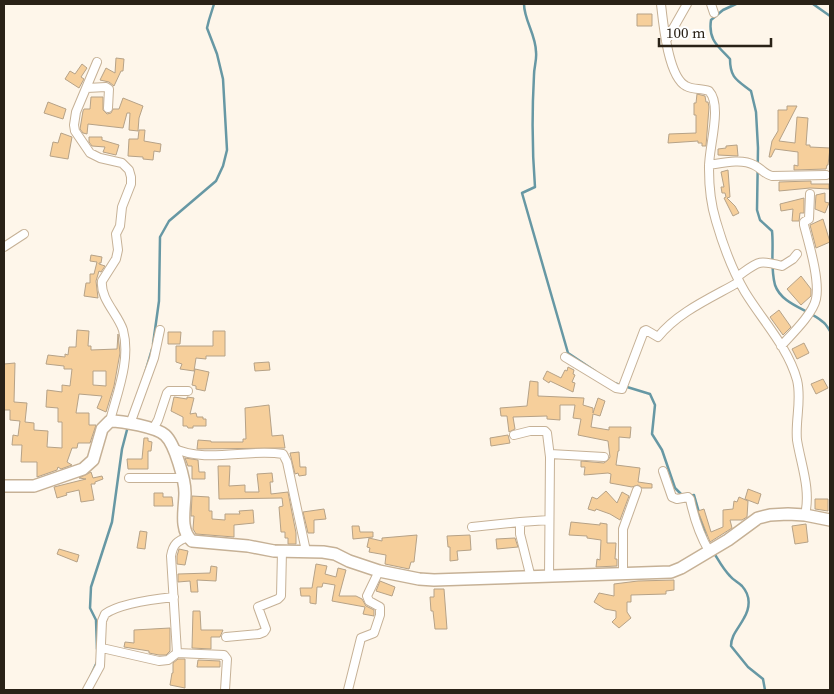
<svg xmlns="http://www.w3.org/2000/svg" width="834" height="694" font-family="'Source Serif 4',serif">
  <rect width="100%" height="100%" fill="#fef6ea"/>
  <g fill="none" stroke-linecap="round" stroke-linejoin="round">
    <!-- stream -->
    <path stroke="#6798a4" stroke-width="2.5" d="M 524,4 C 524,20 536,35 536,52 C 537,60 534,67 534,75 C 532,112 532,150 535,187 L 522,193 L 568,353 L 595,371
      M 736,4 L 723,10 L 711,20 C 708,40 718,46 730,59 C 730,78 737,80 751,91 L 756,112 L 758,148 L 757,210 L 760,220 L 772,231 C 774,249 770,267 775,285 C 782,305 808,309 823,322 C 826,324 828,328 830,331
      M 813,4 L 830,16
      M 153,344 L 159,301 L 160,237 L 169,221 L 216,181 L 223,166 L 227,150 L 223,79 L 217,54 L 207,28 L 209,20 L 214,4
      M 145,373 L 152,349
      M 614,383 L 650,394 L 655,405 L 652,434 L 662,450 L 675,488 L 683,496
      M 688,496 L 694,495 L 706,537
      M 714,553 C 719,561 723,569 730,576 C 733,580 738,582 742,586 C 751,596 750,608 744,618 C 739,628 731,635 731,646 L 748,667 L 763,679 L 765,690
      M 97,649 L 96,620 L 90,608 L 91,587 L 112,522 L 122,449 L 128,426
      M 87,684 L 97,662"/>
  </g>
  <!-- building -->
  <path fill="#f6cf9b" stroke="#b6a287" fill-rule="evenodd" d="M 637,14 L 652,14 L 652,26 L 637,26 Z
    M 116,58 L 124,59 L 123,71 L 121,71 L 114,86 L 109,82 L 100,80 L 106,68 L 115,73 Z
    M 82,64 L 87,68 L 81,77 L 84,79 L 79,88 L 65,79 L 70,71 L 75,74 Z
    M 697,94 L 705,96 L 706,102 L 708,102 L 709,107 L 706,146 L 702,146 L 702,143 L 698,143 L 698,141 L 668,143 L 669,134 L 696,133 L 696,115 L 694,115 L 694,103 L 696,103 Z
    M 91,97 L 103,97 L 103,110 L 107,114 L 111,113 L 113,109 L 119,109 L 123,98 L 143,106 L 139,118 L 138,131 L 129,130 L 130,113 L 127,113 L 123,128 L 88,124 L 87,134 L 83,133 L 80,129 L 83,111 L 84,109 L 90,109 Z
    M 48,102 L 66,109 L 63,119 L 44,113 Z
    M 787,106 L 797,106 L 779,141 L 795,143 L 797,117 L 808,118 L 806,145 L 810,145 L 810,147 L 830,148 L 828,165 L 827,165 L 826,169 L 794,170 L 794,165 L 798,166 L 798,152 L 775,149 L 771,157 L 769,157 L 772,141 L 778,131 L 778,110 L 787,110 Z
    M 139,130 L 145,130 L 144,141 L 161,144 L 160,152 L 154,151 L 153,160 L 143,159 L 143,157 L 128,156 L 129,139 L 138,139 Z
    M 61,133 L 72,137 L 68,159 L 50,156 L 53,142 L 58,143 Z
    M 89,137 L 102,137 L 102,140 L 119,145 L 116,155 L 103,152 L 105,147 L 92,146 L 89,142 Z
    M 737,145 L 738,156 L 718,155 L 718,149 L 726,148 L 726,146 Z
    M 728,170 L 730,197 L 727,198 L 735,206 L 739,213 L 733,216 L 724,198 L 726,197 L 725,193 L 722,193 L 721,187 L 724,187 L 721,172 Z
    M 811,181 L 811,184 L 829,184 L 829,189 L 810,188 L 779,191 L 779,182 Z
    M 825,193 L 825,202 L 829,203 L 825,213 L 815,209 L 816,195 Z
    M 804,198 L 804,213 L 800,213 L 799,221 L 792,221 L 793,209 L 781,211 L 780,204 Z
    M 823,219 L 830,242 L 816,248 L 810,225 Z
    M 91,255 L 102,257 L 101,263 L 99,263 L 99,264 L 105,266 L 101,272 L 99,271 L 96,281 L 98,298 L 84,296 L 86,283 L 90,283 L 90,274 L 94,274 L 97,262 L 90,261 Z
    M 801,276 L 811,289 L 811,296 L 801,305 L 787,289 Z
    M 779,310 L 791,327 L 783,335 L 770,317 Z
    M 77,330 L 89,331 L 88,346 L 91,346 L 91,350 L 117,349 L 118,334 L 120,353 L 114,386 L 106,412 L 97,408 L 102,396 L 79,394 L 76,413 L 89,413 L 89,425 L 96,425 L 90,443 L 78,443 L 77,448 L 72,448 L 67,462 L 72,465 L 61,469 L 58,467 L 57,470 L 37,477 L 37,462 L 21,462 L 22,445 L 12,445 L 13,435 L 18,436 L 20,421 L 10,420 L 10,410 L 4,410 L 4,364 L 15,363 L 14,402 L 27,403 L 25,422 L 34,423 L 34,430 L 48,431 L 47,447 L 62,448 L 62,422 L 58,422 L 58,408 L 46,407 L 47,390 L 62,392 L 62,385 L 70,386 L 72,369 L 64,369 L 64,366 L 46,364 L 48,355 L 65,357 L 65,354 L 68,355 L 69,347 L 76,347 ZM 93,371 L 106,371 L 106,386 L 93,385 Z
    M 213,331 L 225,331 L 225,356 L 206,356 L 206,359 L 196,358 L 194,371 L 180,369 L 182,364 L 176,362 L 176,346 L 213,346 Z
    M 168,332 L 181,332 L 180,344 L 168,344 Z
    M 804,343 L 809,353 L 797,359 L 792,349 Z
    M 269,362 L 270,370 L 255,371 L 254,363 Z
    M 568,367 L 574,370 L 573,374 L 575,375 L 572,382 L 575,383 L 573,392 L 550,381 L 549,383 L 543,379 L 547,371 L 561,378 L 565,370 L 567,371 Z
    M 195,369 L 209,372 L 205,391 L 196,389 L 196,386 L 192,385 Z
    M 823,379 L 828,388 L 816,394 L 811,384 Z
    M 530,381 L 538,382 L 538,396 L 584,398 L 583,405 L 593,408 L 593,413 L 598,398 L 605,401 L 600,416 L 593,414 L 591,427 L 609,430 L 609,427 L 631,427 L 630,438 L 619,437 L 619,451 L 618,451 L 616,465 L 640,468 L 638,482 L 652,484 L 652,488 L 642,488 L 638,485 L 632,487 L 610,483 L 611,474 L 608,473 L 584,475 L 585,467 L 581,467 L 581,461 L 604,463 L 608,460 L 610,457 L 608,441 L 578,435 L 581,419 L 573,418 L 575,405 L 560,405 L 560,420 L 547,419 L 547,416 L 513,417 L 515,429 L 509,432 L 507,416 L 501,416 L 500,408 L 527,406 Z
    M 174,397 L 187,399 L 187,397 L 194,398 L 190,414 L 196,413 L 197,417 L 203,417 L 203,419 L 206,419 L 206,426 L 193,426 L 193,428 L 188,428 L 187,426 L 183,426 L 183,417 L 171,411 Z
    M 269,405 L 272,436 L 283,435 L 285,448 L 197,449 L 198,440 L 211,441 L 211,442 L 243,442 L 243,439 L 246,439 L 245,408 Z
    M 508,435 L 510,443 L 491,446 L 490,438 Z
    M 144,438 L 148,438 L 148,441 L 152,442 L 151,451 L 148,451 L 148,469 L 128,469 L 127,459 L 142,459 Z
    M 299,452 L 300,467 L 306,467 L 306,475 L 299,476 L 298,473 L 295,474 L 290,453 Z
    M 185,458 L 198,460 L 199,472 L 205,472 L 205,479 L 192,479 L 192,466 L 188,466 Z
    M 218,466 L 230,466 L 229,486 L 245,485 L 245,492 L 259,492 L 257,474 L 272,473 L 273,482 L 270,482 L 271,494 L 288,492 L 296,533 L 296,544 L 288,544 L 288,538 L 285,538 L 285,532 L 281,532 L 279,507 L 283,506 L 282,498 L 219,499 Z
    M 91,472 L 93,478 L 102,476 L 103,479 L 95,482 L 95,484 L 91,484 L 94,500 L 81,502 L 79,490 L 66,493 L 67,495 L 57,498 L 54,487 L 86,479 L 79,478 Z
    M 748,489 L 761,494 L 758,504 L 745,499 Z
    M 606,491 L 617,503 L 622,492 L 629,496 L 620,520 L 610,514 L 596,509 L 595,511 L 588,509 L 592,497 L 597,499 Z
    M 154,493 L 163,493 L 163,497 L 172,497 L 173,506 L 154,506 Z
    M 192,496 L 209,497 L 209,511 L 212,511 L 212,519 L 225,520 L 225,514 L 240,514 L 239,511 L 253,510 L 254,523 L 234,525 L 234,537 L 196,534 L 193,529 L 194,516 L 191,516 Z
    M 739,497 L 748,501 L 747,517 L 742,520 L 730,520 L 732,528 L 710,542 L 698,511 L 704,509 L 711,532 L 723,527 L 723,510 L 733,509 L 734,501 L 737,502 Z
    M 815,499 L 828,499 L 828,511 L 815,509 Z
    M 324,509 L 326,519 L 314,520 L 314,533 L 308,533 L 303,512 Z
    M 571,522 L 600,525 L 600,523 L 607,524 L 607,543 L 616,543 L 615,559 L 617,559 L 617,566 L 596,567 L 597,559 L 600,560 L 601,540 L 587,538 L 587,536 L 569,535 Z
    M 806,524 L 808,542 L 795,544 L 792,526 Z
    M 352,526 L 359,526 L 360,532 L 373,532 L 373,537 L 353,539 Z
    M 140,531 L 147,532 L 145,549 L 137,548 Z
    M 417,535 L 414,562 L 411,562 L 409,569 L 385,564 L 386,555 L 369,552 L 370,548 L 367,547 L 369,538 L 382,541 L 382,538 Z
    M 470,535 L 471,550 L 457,551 L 458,560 L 450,561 L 450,547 L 448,547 L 447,536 Z
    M 515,538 L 518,547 L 497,549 L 496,539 Z
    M 59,549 L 79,555 L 77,562 L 57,554 Z
    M 179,549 L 188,551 L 185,565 L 177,564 L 177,556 Z
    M 316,564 L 327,566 L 325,574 L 336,577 L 338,568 L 346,570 L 339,596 L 356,596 L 362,599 L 366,606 L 374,610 L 374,616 L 363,614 L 365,607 L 332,601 L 335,585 L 323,583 L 322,587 L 317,587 L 316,604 L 310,603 L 310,596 L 301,596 L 300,588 L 312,588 Z
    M 211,566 L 217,567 L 216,581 L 197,580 L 198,592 L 191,592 L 190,581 L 178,582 L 178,574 L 210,573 Z
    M 674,580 L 674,590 L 666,591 L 666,594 L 631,595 L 631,602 L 627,602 L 627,612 L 631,618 L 619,628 L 612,622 L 616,618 L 616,611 L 605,609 L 594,602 L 599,593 L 614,596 L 614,584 L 638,581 Z
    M 380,581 L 395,587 L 392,596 L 376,591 Z
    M 434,589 L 444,589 L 447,629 L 435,629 L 433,611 L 431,611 L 430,597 L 434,597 Z
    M 193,611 L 200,611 L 201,630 L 223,630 L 220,637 L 211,637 L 211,649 L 192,648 Z
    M 170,628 L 170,651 L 166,655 L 159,655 L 149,653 L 149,651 L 124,647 L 125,642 L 134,643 L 134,630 Z
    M 178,659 L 185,659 L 185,688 L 170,685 L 172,673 L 173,673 L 173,663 Z
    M 198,660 L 220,661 L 220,667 L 197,667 Z"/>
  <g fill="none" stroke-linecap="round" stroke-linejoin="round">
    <!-- street casing -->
    <g stroke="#c6b196" stroke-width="10">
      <path id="street" d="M 661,4 C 663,22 668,77 686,86 C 693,90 701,88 709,91 C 723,106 708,149 709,169 C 709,186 711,205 716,221 C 723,245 732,270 745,292 C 762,320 788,347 797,380 C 802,400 795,420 797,440 C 801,465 811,489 805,515
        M 711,4 L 714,13
        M 666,41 L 687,4
        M 97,62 L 76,112 L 74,125 L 75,131 L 90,153 L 100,158 L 122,163 L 129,170 L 131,177 L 131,184 L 122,207 L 120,226 L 116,234 L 118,250 L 116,259 L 102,281 C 100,299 118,314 123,330 C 131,360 117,393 110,421
        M 87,88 L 106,87 L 109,89 L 108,108
        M 709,165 C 722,163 742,158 754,165 C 761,168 764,174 772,176 L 826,175
        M 4,247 L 24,234
        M 737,277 C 758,262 757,259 782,266 L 793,259 L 797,254
        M 781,346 C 791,335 813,314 816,299 C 820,280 809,244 804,225 L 804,222 L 809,219 L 810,194
        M 565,357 L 616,388 L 622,389 L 644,331 L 646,330 L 658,337 C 678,312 711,298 739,282
        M 130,424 L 154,358 L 160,330
        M 153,429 L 158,420 L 167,393 L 169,391 L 188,391
        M 514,435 L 530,431 L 545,431 L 547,433 L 550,457 L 549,577
        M 173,448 C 207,464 247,448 283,454 L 287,462 L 306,551
        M 550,454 L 604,457
        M 663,471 L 672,497 L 677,499 L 688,497 L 690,499 C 694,518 699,534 709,551
        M 129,478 L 182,478
        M 472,527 L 520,522
        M 188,537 C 177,541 173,544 171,556 L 177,653 L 224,655 L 227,659 L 225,690
        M 623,573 L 623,529 L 637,490
        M 531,578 L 520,534 L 520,522 L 549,520
        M 226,637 L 259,634 L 264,632 L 266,629 L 258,607 L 278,599 L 281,596 L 282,551
        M 102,648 L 159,661 L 168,660 L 177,653
        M 87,690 L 100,666 L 102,621 L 105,614 C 120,603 155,599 174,597
        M 348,690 L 361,638 L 374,633 L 380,615 L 380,607 L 369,601 L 367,596 L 379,571"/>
    </g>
    <!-- secondary casing -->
    <g stroke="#c6b196" stroke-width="14">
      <path id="secondary" d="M 4,486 L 34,486 L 83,469 L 93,460 L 102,429 L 110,421 C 122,421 156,427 165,435 C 175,444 185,480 185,493 C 185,508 179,530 192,541 L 248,546 L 274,551 L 323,552 L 335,554 L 349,561 L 379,571 L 419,579 L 434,580 L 671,572 L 681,568 L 728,540 L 758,518 L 770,515 L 788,514 L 805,515 L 830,520"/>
    </g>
    <!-- street -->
    <use href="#street" stroke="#fff" stroke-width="8"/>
    <!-- secondary -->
    <use href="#secondary" stroke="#fff" stroke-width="11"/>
  </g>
  <!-- border -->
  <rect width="834" height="694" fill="none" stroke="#2a2217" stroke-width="10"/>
  <!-- scale -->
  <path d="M659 38v8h112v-8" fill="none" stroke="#2a2217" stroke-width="2.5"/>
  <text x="666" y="38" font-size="15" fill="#2a2217" stroke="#ffffff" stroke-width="4" paint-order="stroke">100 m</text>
</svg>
